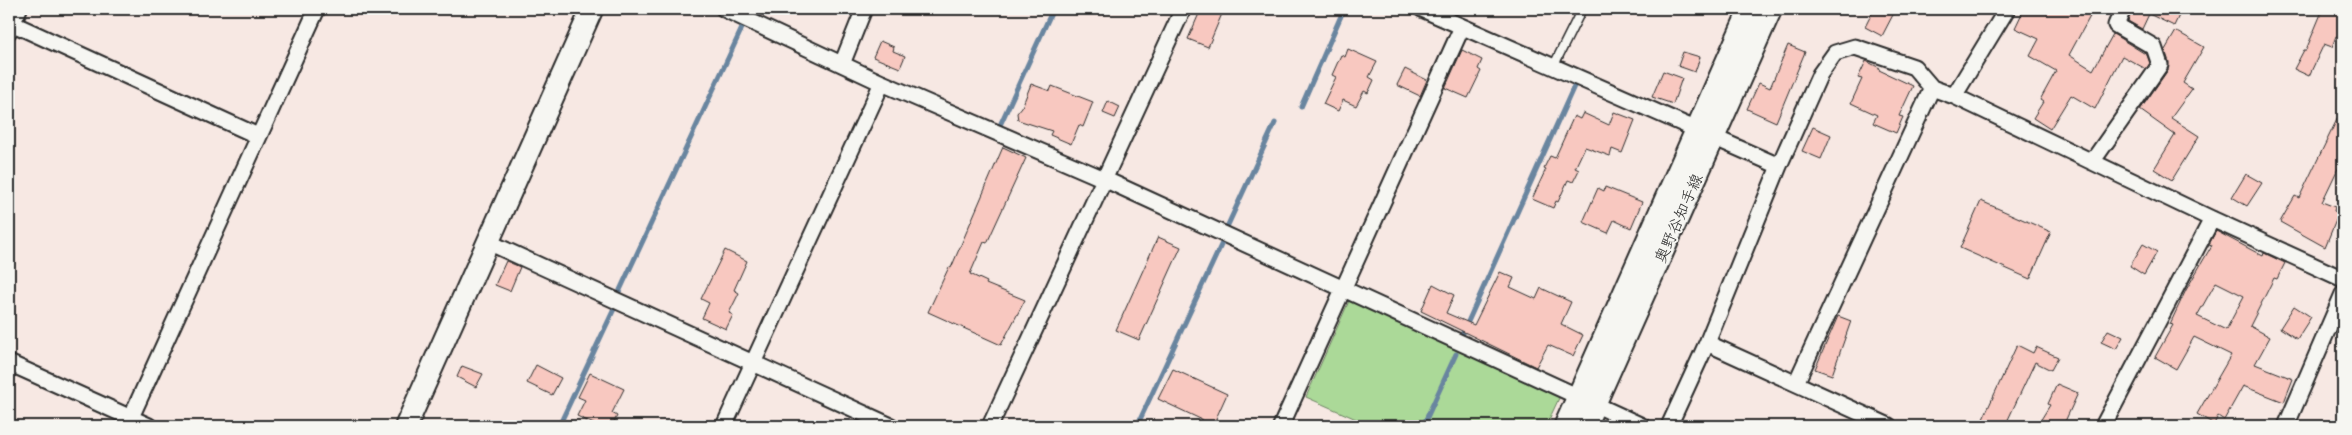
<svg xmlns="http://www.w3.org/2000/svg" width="2352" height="435" font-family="Delius,'Klee One',sans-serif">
  <rect width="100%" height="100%" fill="#f7e8e3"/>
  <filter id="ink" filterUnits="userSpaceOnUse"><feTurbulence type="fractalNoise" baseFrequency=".02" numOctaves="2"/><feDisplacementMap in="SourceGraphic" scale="10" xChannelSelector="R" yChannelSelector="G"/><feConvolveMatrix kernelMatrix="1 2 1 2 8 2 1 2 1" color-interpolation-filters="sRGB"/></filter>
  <g filter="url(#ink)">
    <!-- green -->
    <path fill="#abd998" stroke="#6b8262" d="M 1349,301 L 1560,396 L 1546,426 L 1372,426 L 1306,397 Z"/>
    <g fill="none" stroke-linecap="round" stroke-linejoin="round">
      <!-- stream -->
      <path stroke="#69859f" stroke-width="5" d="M 1301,107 L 1344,9
        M 1001,123 L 1053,9
        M 1227,227 L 1275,123
        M 620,290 L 743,26
        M 1462,335 L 1575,84
        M 559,426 L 614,309
        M 1137,426 L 1222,243
        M 1423,426 L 1456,354"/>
    </g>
    <!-- building -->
    <path fill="#f8c8c0" stroke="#2b2b2b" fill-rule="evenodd" d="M 1201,9 L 1224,9 L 1208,47 L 1188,39 Z
      M 1874,9 L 1896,9 L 1882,36 L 1865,27 Z
      M 2024,9 L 2094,9 L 2069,55 L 2093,70 L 2113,34 L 2147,55 L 2150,63 L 2146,69 L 2122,56 L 2095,109 L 2071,95 L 2050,129 L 2033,118 L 2043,102 L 2040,100 L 2056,71 L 2030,56 L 2039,39 L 2015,28 Z
      M 2132,9 L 2182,9 L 2174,26 L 2149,14 L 2142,29 L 2128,21 Z
      M 2323,9 L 2341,9 L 2339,14 L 2343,16 L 2343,39 L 2336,36 L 2332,47 L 2324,44 L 2309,76 L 2294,69 L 2304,50 L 2306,50 Z
      M 2176,31 L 2204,47 L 2183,83 L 2192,89 L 2171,118 L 2199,136 L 2172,180 L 2154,169 L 2175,135 L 2140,110 L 2168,70 L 2169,62 L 2165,50 Z
      M 880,41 L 894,47 L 893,51 L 905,56 L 900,68 L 873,57 Z
      M 1788,45 L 1805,52 L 1776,122 L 1747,109 L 1759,83 L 1770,88 Z
      M 1348,49 L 1377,62 L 1369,77 L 1374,80 L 1368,93 L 1364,91 L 1356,106 L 1343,100 L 1338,111 L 1323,104 L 1336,77 L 1332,75 L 1341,55 L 1345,57 Z
      M 1462,50 L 1482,60 L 1478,69 L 1481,71 L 1468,98 L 1445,88 Z
      M 1683,52 L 1700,57 L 1695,72 L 1678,66 Z
      M 1866,61 L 1880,68 L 1879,70 L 1913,86 L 1899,116 L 1903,117 L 1896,133 L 1873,123 L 1877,115 L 1851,103 L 1862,79 L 1858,78 Z
      M 1405,69 L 1427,80 L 1420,96 L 1397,85 Z
      M 1663,71 L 1682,78 L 1673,104 L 1652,97 Z
      M 1031,84 L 1050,91 L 1052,86 L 1093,102 L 1083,127 L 1079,125 L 1071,144 L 1050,135 L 1052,131 L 1018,120 L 1017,113 L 1022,107 Z
      M 1108,101 L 1120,107 L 1115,118 L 1103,113 Z
      M 2343,107 L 2343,158 L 2322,202 L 2335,207 L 2334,211 L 2339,213 L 2325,247 L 2280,222 L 2295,196 L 2299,198 Z
      M 1614,112 L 1635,120 L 1622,153 L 1612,149 L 1610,156 L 1585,147 L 1575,168 L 1579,170 L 1573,182 L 1568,180 L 1558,202 L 1556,201 L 1553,208 L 1532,199 L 1546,169 L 1544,168 L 1550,156 L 1555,158 L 1574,116 L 1580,119 L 1583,113 L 1609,125 Z
      M 1813,127 L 1831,135 L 1821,159 L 1802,151 Z
      M 1003,147 L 1026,158 L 987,243 L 984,242 L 970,274 L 987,282 L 986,284 L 1025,300 L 1001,345 L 928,312 L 949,267 L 951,268 Z
      M 2246,174 L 2262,183 L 2247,206 L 2232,197 Z
      M 1605,187 L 1642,202 L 1631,228 L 1614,220 L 1608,233 L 1583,222 L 1598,188 L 1604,191 Z
      M 1981,201 L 2051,232 L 2030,279 L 1960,248 Z
      M 2216,231 L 2263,256 L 2264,253 L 2285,263 L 2277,279 L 2274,278 L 2250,326 L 2270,337 L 2255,364 L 2293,379 L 2284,402 L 2243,386 L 2224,420 L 2218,416 L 2214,424 L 2197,414 L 2231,355 L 2194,337 L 2176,369 L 2155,357 L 2173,325 L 2170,324 L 2186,290 L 2212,245 L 2209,244 ZM 2216,282 L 2244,296 L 2226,330 L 2197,316 Z
      M 1158,237 L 1181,247 L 1139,340 L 1116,330 Z
      M 2143,244 L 2157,252 L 2144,275 L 2130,266 Z
      M 725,250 L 747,261 L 734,290 L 739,293 L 729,313 L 733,315 L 726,329 L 702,318 L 709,303 L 701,299 Z
      M 506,261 L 520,267 L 510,291 L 495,285 Z
      M 1500,272 L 1514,278 L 1510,287 L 1536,299 L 1541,288 L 1571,302 L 1561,324 L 1583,335 L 1573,356 L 1548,345 L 1536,367 L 1421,311 L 1433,284 L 1454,295 L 1446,313 L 1474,325 Z
      M 2294,306 L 2311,317 L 2297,339 L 2280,328 Z
      M 1838,316 L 1851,321 L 1832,375 L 1815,369 Z
      M 2108,330 L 2123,337 L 2116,349 L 2101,342 Z
      M 2017,345 L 2033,353 L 2036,347 L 2058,357 L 2051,370 L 2035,362 L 2005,426 L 1998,426 L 1983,419 Z
      M 536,365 L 561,378 L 552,395 L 527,383 Z
      M 462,366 L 483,374 L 476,387 L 457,377 Z
      M 1173,369 L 1227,394 L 1213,425 L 1158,399 Z
      M 590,373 L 624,389 L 612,413 L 617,416 L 612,426 L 598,426 L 577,416 L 585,400 L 578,397 Z
      M 2057,384 L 2078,393 L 2063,426 L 2037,426 L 2050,405 L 2048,404 Z"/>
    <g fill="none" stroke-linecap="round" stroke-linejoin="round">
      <!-- lane casing -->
      <g stroke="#2b2b2b" stroke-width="11">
        <path id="lane" d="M 1553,67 L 1582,9"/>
      </g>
      <!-- street casing -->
      <g stroke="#2b2b2b" stroke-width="19">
        <path id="street" d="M 724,9 L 882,83 L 1104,179 L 1642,426
          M 1422,9 L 1779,166
          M 9,22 L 258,136
          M 9,31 L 19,9
          M 842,64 L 864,9
          M 1954,96 L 2007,9
          M 2092,162 L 2160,65 L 2154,47 L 2116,25 L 2123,9
          M 488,242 L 891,426
          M 1707,343 L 1889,426
          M 9,363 L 149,426
          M 1796,383 L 1932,88
          M 127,426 L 317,9
          M 724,426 L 882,83
          M 990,426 L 1183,9
          M 1281,426 L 1462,27
          M 1669,426 L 1707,343 L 1779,166 L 1820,74 L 1835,53 L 1855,47 L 1914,67 L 1932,88 L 1954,96 L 2212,219 L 2343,279
          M 2103,426 L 2212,219
          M 2286,426 L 2343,294"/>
      </g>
      <!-- secondary casing -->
      <g stroke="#2b2b2b" stroke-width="25">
        <path id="secondary" d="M 406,426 L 592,9
          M 1565,426 L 1750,9
          M 1585,426 L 1771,9"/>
      </g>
      <!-- lane -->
      <use href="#lane" stroke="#f6f6f2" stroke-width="8"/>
      <!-- street -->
      <use href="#street" stroke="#f6f6f2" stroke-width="15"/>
      <!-- secondary -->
      <use href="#secondary" stroke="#f6f6f2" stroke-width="21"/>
    </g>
  </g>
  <g text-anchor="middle" stroke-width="4" stroke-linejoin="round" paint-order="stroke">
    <!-- street labels -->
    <g font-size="16" fill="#2b2b2b" stroke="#f6f6f2">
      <text transform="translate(1678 218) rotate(-66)" y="6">奥野谷知手線</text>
    </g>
  </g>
  <!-- margin -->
  <rect width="2352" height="435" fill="none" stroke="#f6f6f2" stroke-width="30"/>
  <rect x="15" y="15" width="2322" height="405" fill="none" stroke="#2b2b2b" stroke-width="2" filter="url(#ink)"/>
</svg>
